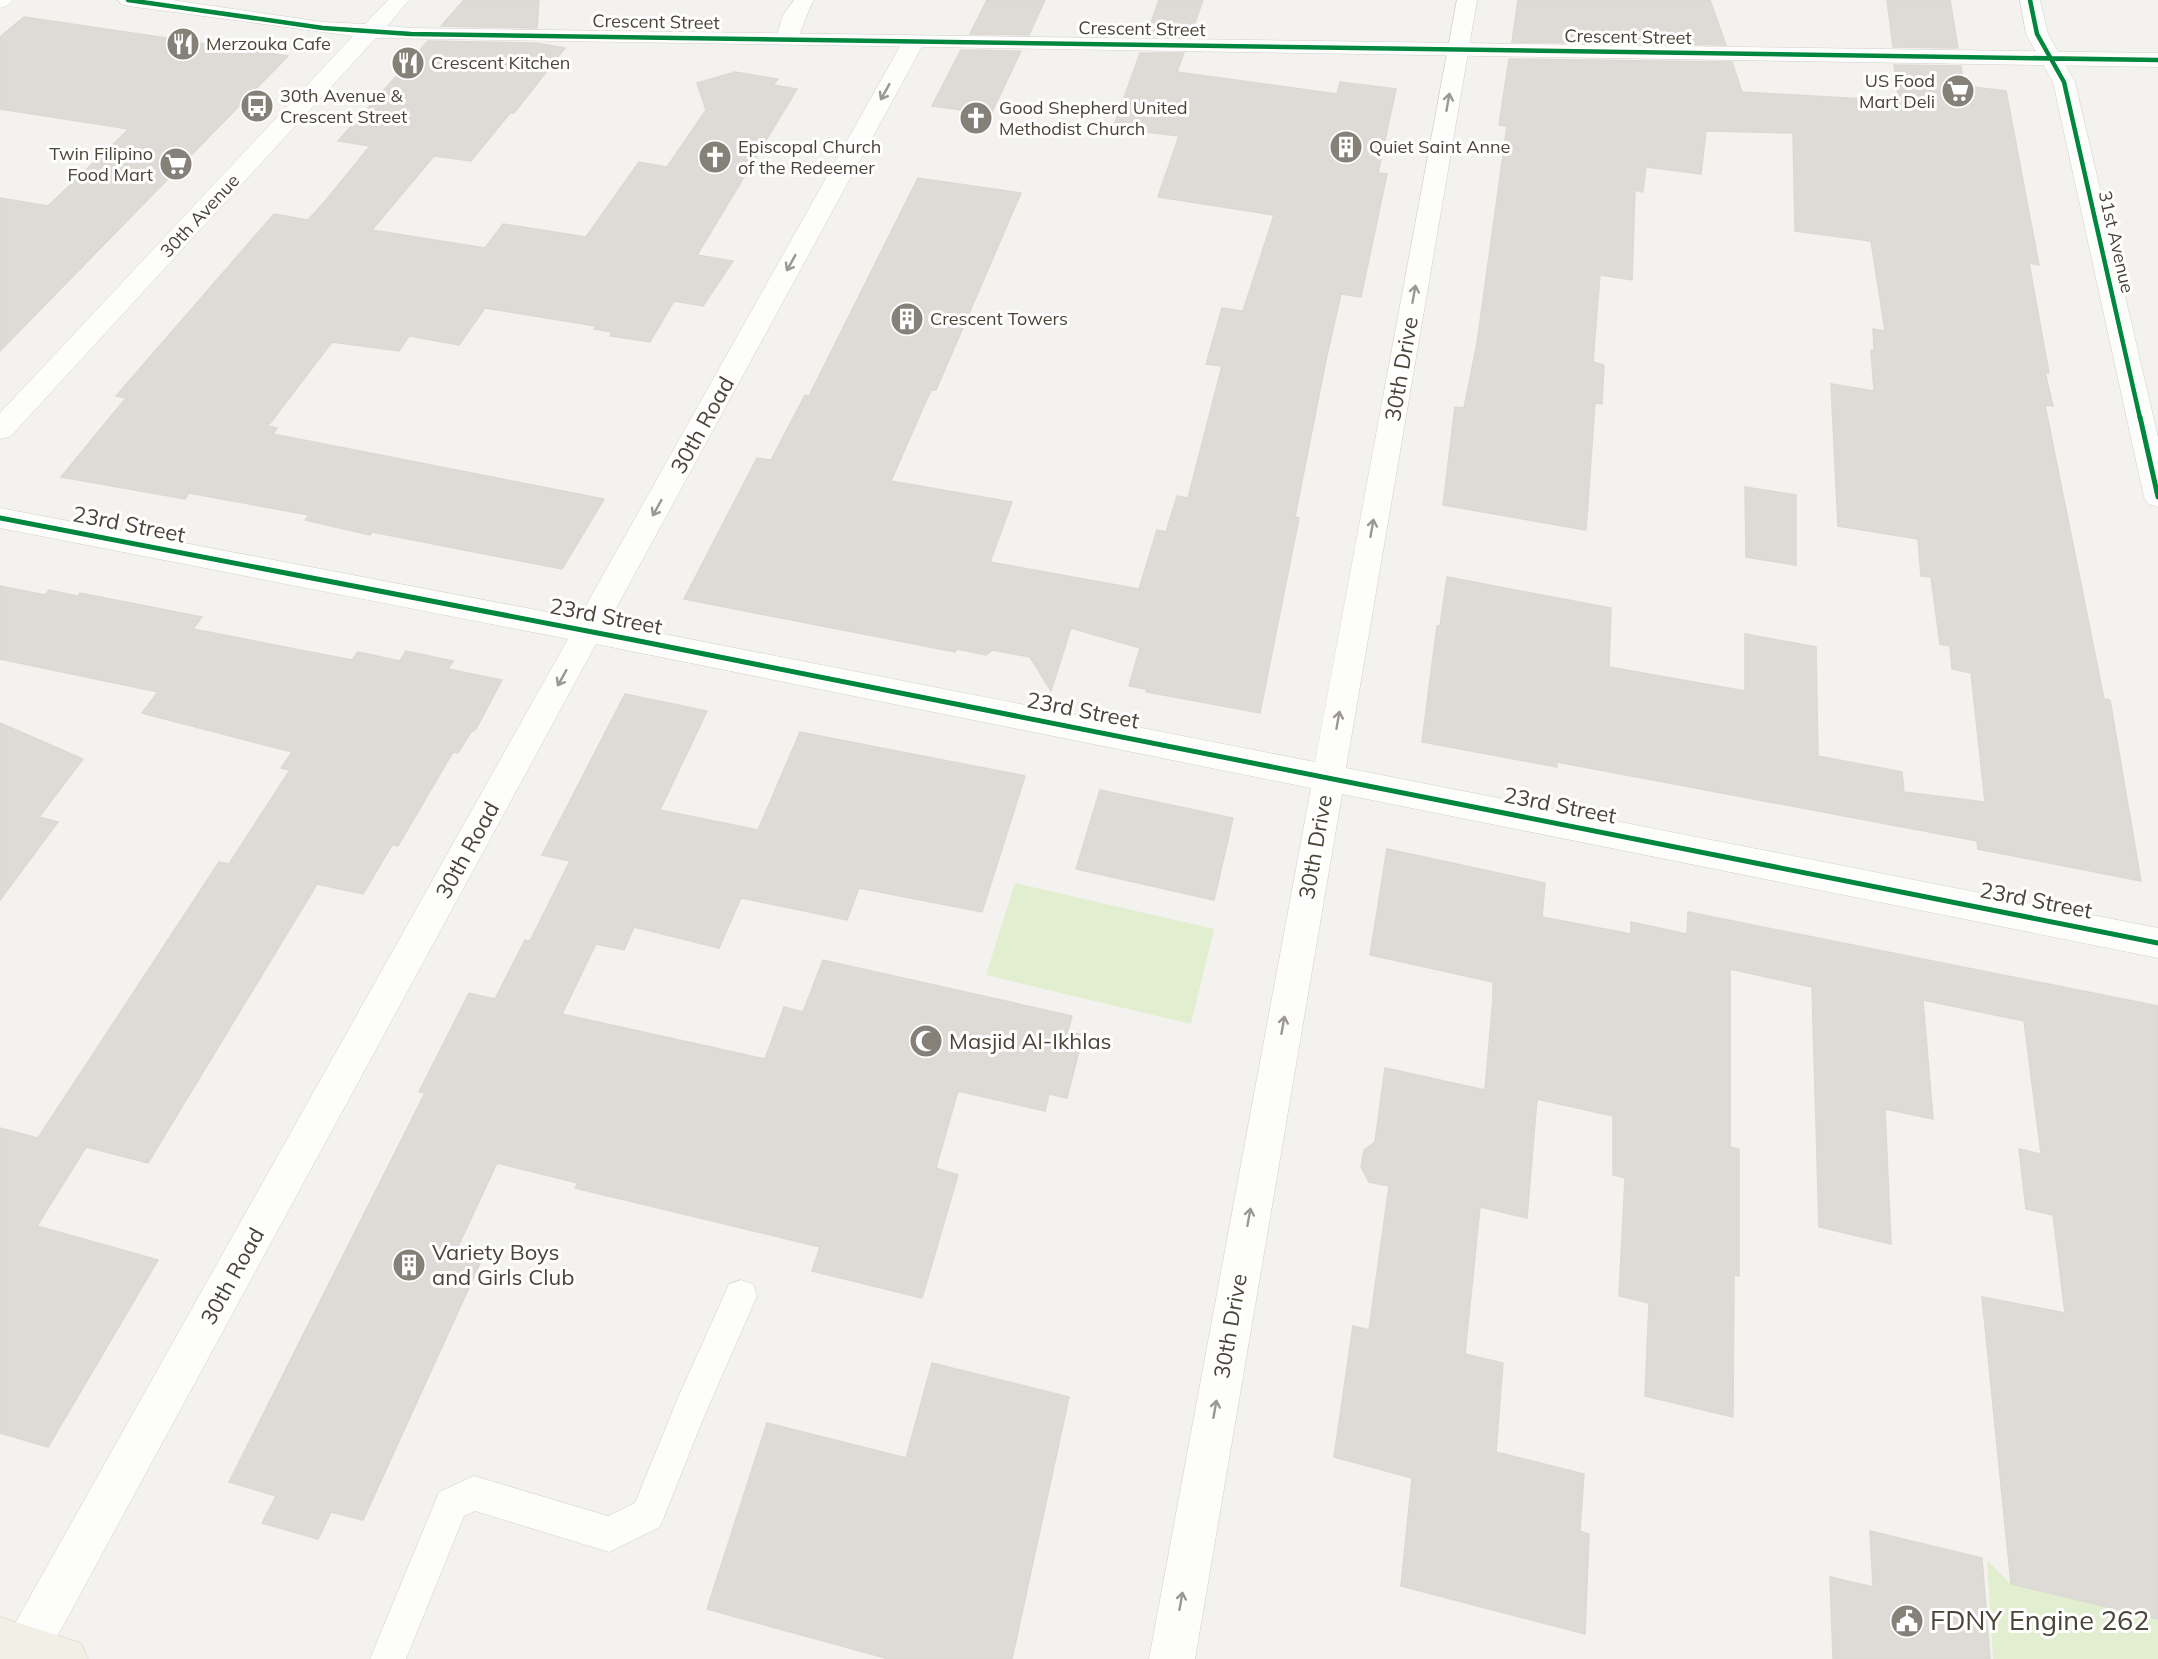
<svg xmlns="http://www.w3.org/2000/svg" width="2158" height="1659" font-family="Mulish,sans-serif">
  <rect width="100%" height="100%" fill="#f4f2ee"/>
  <!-- green -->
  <path fill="#e1eecf" d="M 1015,883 L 1214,929 L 1191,1024 L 986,975 Z
    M 1987,1560 L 2011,1584 L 2158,1619 L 2158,1659 L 1993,1659 Z"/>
  <!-- building -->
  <path fill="#dedbd6" stroke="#dcd9d4" stroke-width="1.5" d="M 464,0 L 539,0 L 537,28 L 441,26 Z
    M 987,0 L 1045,0 L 1029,35 L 970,34 Z
    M 1159,0 L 1203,0 L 1190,37 L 1146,36 Z
    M 1518,0 L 1710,0 L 1726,45 L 1512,42 Z
    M 1887,0 L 1950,0 L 1958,48 L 1893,47 Z
    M 24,17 L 288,56 L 0,351 L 0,198 L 48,206 L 129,129 L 0,109 L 0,37 Z
    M 428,41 L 536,43 L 565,48 L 514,113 L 510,113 L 471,161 L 434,156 L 372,230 L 485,248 L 503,224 L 586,237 L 639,162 L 667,167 L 706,110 L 697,83 L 735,72 L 778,79 L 773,85 L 797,89 L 697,255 L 733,261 L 703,306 L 674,301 L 650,342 L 610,336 L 612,332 L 594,329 L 596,326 L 485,308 L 459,345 L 409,336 L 399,351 L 332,342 L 268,426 L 277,428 L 273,434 L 604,499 L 562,569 L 372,532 L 370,535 L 305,520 L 309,515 L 189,493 L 185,499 L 61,477 L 126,398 L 116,396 L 274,214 L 308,220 L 326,200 L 370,146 L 338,141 Z
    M 961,50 L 1021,51 L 991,114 L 932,106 Z
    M 1140,53 L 1184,53 L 1177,72 L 1337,94 L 1340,82 L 1396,89 L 1378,173 L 1387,174 L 1361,297 L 1341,294 L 1326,360 L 1295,517 L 1299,518 L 1260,713 L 1146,692 L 1146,689 L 1129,686 L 1140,648 L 1071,628 L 1051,691 L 1030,657 L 992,650 L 986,655 L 957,649 L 955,652 L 684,599 L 757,458 L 771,460 L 805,395 L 809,396 L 918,178 L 1021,193 L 936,390 L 931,390 L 891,481 L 1012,502 L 990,562 L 1139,589 L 1157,530 L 1166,532 L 1177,496 L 1188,498 L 1222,366 L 1206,364 L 1222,308 L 1243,311 L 1274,215 L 1158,197 L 1179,136 L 1113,128 Z
    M 1509,59 L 1732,62 L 1742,92 L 1899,101 L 1894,65 L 1961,66 L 1964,86 L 2006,91 L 2039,265 L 2029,263 L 2049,373 L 2045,372 L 2053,406 L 2045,405 L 2104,699 L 2110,700 L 2141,881 L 1978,849 L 1977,841 L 1557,762 L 1557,767 L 1422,742 L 1437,626 L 1440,626 L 1447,577 L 1611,608 L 1609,667 L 1745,691 L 1745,634 L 1816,647 L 1818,756 L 1902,772 L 1904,792 L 1985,802 L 1971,673 L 1952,669 L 1950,646 L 1940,644 L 1931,577 L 1921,576 L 1918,539 L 1838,526 L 1831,384 L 1874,391 L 1871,350 L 1874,351 L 1873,329 L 1885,331 L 1871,241 L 1795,231 L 1793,133 L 1706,131 L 1701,174 L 1646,167 L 1643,192 L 1635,190 L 1632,280 L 1600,275 L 1593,362 L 1604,365 L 1602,404 L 1595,403 L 1586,530 L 1443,505 L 1455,407 L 1464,408 L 1477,343 L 1507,126 L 1499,125 Z
    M 1745,487 L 1796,495 L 1796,565 L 1746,557 Z
    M 0,586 L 45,595 L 49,590 L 78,596 L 80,593 L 202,617 L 193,629 L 352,660 L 358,652 L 400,661 L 406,651 L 453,661 L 448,669 L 502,680 L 476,729 L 471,732 L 458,753 L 453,752 L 398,846 L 392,845 L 363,894 L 317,884 L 148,1163 L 86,1147 L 37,1226 L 158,1260 L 48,1447 L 0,1433 L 0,1128 L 38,1138 L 219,862 L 229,864 L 290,770 L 281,768 L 292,752 L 142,713 L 158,692 L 0,659 Z
    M 625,694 L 707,711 L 660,810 L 758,830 L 800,732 L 1025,776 L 982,912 L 859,888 L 847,920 L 741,898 L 719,948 L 634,927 L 624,950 L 596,944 L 562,1014 L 765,1059 L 784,1007 L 803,1012 L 823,960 L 1072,1016 L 1068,1031 L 1083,1035 L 1067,1098 L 1049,1094 L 1045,1111 L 958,1091 L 936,1168 L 958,1175 L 922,1298 L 812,1271 L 820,1247 L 575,1188 L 578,1183 L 497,1163 L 455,1253 L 482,1259 L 363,1520 L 331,1512 L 318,1539 L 262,1523 L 276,1496 L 229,1482 L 425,1093 L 419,1092 L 469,993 L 495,999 L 525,940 L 530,941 L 570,861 L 542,855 Z
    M 0,723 L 83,759 L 39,817 L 58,822 L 0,900 Z
    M 1100,790 L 1233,818 L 1214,900 L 1076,869 Z
    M 1387,849 L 1545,883 L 1542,917 L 1631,934 L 1631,922 L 1687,934 L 1688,912 L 2158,1006 L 2158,1619 L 2011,1584 L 1982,1297 L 2065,1313 L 2053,1215 L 2026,1209 L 2019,1149 L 2041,1154 L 2024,1021 L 1923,1000 L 1933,1119 L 1885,1109 L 1891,1244 L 1819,1227 L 1812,987 L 1730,969 L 1730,1147 L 1739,1149 L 1739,1276 L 1734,1275 L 1733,1417 L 1645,1396 L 1649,1303 L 1619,1296 L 1625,1178 L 1613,1175 L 1613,1116 L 1537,1099 L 1527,1218 L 1480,1207 L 1465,1354 L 1503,1363 L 1496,1452 L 1584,1474 L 1580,1531 L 1589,1534 L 1585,1634 L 1401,1586 L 1412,1478 L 1334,1457 L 1353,1326 L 1369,1330 L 1389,1186 L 1369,1182 L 1361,1167 L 1364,1150 L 1375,1142 L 1385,1068 L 1485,1090 L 1493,998 L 1493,982 L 1370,955 Z
    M 932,1363 L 1069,1397 L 1012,1659 L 889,1659 L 707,1609 L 767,1423 L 906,1458 Z
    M 1870,1531 L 1982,1558 L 1990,1659 L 1833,1659 L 1830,1577 L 1873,1587 Z"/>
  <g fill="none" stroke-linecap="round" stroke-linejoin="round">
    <!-- service casing -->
    <g stroke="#d2d0cb" stroke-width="1">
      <path id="service" d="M 741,1280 L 753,1284 L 757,1296 L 703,1419 L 660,1527 L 609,1552 L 475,1511 L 464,1516 L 406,1659 L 370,1659 L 439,1492 L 474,1476 L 608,1516 L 635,1503 L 677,1400 L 729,1284 Z"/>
    </g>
    <!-- minor casing -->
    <g stroke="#d2d0cb" stroke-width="1">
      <path id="minor" d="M 0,0 L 13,0 L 7,6 L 0,8 Z
        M 794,0 L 814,0 C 806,13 803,30 795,43 L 779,43 L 776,38 L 783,15 Z
        M 1457,0 L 1477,0 L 1346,768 L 2158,928 L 2158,958 L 1342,794 L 1195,1659 L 1149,1659 L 1311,788 L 596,644 L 45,1659 L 0,1659 L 4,1643 L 568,639 L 0,528 L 0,508 L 579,618 L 903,41 L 906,36 L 922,36 L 925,41 L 608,623 L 1315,762 Z
        M 2020,0 L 2040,0 L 2048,34 L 2075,82 L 2158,437 L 2158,507 L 2148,504 L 2144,497 L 2053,82 L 2026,34 Z"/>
    </g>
    <!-- tertiary casing -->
    <g stroke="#d2d0cb" stroke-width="1">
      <path id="tertiary" d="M 118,0 L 172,0 L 323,22 L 365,24 L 388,0 L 409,0 L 387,26 L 411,28 L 2158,53 L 2158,67 L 376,38 L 10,437 L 0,439 L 0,413 L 353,36 L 128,6 L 121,4 Z"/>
    </g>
    <!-- primary casing -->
    <g stroke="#d6cebb" stroke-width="1">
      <path id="primary" d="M 0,1617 L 81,1643 L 88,1659 L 0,1659 Z"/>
    </g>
    <!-- service -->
    <use href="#service" fill="#fdfdfc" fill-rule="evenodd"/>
    <!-- minor -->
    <use href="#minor" fill="#fdfdfc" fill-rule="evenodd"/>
    <!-- tertiary -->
    <use href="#tertiary" fill="#fdfdfc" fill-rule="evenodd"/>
    <!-- primary -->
    <use href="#primary" fill="#f2efe6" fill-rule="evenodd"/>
    <!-- cycleway-far1 casing -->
    <g stroke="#fff" stroke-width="8">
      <path id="cycleway-far1" d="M 128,0 L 323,28 L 411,34 L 2158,60
        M 2030,0 L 2037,34 L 2064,82 L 2140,418"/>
    </g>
    <!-- cycleway casing -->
    <g stroke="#fff" stroke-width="9">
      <path id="cycleway" d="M 2140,417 L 2158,497
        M 0,518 L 634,640 L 2158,943"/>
    </g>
    <!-- cycleway-far1 -->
    <use href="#cycleway-far1" stroke="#00873e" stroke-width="4.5"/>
    <!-- cycleway -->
    <use href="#cycleway" stroke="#00873e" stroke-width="5"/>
  </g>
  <!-- one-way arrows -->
  <defs><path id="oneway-shaft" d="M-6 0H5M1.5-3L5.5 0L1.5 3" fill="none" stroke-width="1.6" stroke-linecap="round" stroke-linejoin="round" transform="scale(1.5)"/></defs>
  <g stroke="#9b9791">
    <use href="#oneway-shaft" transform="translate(885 92) rotate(119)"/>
    <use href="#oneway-shaft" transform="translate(1448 102) rotate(-80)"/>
    <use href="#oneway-shaft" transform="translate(791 263) rotate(119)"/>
    <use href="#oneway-shaft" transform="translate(1414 294) rotate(-80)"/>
    <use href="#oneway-shaft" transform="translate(657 508) rotate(119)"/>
    <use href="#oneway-shaft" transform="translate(1372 528) rotate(-80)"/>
    <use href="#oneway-shaft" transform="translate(562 678) rotate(119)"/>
    <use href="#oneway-shaft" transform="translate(1338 720) rotate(-80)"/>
    <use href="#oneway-shaft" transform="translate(1283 1025) rotate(-80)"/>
    <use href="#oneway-shaft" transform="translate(1249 1217) rotate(-80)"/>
    <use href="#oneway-shaft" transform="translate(1215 1409) rotate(-80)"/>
    <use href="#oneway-shaft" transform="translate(1181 1601) rotate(-80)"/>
  </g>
  <!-- icons -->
  <defs>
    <g id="restaurant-disc" transform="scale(1.725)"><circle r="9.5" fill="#868178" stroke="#fff"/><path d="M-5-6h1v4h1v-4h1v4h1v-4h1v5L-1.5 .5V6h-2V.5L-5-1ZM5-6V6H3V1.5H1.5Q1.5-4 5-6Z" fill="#fff"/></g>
    <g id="supermarket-disc" transform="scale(1.725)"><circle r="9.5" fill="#868178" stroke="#fff"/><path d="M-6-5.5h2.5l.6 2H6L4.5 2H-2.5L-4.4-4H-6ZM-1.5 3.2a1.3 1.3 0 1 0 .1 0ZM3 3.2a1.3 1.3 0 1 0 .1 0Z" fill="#fff"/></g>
    <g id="bus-disc" transform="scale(1.725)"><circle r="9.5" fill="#868178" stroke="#fff"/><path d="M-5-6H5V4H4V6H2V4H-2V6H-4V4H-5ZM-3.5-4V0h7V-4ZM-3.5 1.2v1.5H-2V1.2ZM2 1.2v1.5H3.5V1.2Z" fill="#fff"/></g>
    <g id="church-disc" transform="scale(1.725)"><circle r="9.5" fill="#868178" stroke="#fff"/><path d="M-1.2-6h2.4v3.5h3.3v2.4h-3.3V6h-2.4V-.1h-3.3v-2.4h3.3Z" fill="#fff"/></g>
    <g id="building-disc" transform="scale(1.725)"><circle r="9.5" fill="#868178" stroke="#fff"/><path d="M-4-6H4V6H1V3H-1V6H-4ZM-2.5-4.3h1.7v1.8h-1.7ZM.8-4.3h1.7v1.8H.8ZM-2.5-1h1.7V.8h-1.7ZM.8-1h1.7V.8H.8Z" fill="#fff"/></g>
    <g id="mosque-disc" transform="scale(1.725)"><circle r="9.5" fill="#868178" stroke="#fff"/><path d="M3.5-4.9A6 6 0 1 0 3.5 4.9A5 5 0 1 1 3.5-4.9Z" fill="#fff"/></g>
    <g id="civic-disc" transform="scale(1.725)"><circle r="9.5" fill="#868178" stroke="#fff"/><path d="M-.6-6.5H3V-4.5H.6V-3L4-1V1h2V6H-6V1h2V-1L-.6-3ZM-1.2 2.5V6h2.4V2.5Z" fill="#fff"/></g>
  </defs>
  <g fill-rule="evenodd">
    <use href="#restaurant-disc" x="183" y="44"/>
    <use href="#restaurant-disc" x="408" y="63"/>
    <use href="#supermarket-disc" x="1958" y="91"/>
    <use href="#bus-disc" x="257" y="106"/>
    <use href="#church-disc" x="976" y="118"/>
    <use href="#building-disc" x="1346" y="147"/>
    <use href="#church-disc" x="715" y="157"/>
    <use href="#supermarket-disc" x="176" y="164"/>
    <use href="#building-disc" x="907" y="319"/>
    <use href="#mosque-disc" x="926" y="1041"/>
    <use href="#building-disc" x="409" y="1265"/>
    <use href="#civic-disc" x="1907" y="1621"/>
  </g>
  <g text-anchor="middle" stroke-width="6" stroke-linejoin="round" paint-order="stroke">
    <!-- far-street labels -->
    <g font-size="18" fill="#4b4439" stroke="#fff">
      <text transform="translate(656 22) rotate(1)" y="6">Crescent Street</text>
      <text transform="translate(1142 29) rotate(1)" y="6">Crescent Street</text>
      <text transform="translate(1628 37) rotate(1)" y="6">Crescent Street</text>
      <text transform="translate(200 216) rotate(-47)" y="6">30th Avenue</text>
      <text transform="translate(2116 242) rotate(77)" y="6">31st Avenue</text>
    </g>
    <!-- far-poi labels -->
    <g font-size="18" fill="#4b4439" stroke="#fff" text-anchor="start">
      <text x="206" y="50">Merzouka Cafe</text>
      <text x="431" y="69">Crescent Kitchen</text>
      <text x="1935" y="87" text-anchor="end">US Food<tspan x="1935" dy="21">Mart Deli</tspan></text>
      <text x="280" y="102">30th Avenue &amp;<tspan x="280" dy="21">Crescent Street</tspan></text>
      <text x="999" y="114">Good Shepherd United<tspan x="999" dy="21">Methodist Church</tspan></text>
      <text x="738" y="153">Episcopal Church<tspan x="738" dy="21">of the Redeemer</tspan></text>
      <text x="1369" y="153">Quiet Saint Anne</text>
      <text x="153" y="160" text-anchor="end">Twin Filipino<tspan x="153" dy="21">Food Mart</tspan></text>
      <text x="930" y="325">Crescent Towers</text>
    </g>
    <!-- street labels -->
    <g font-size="22" fill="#4b4439" stroke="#fff">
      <text transform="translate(1401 369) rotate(-80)" y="8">30th Drive</text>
      <text transform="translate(702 425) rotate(-61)" y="8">30th Road</text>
      <text transform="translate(129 524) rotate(11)" y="8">23rd Street</text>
      <text transform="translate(606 616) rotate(11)" y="8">23rd Street</text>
      <text transform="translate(1083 710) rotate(11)" y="8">23rd Street</text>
      <text transform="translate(1560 805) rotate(11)" y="8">23rd Street</text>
      <text transform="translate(1315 847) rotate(-80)" y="8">30th Drive</text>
      <text transform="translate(467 850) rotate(-61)" y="8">30th Road</text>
      <text transform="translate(2036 900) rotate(11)" y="8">23rd Street</text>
      <text transform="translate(232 1276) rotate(-61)" y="8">30th Road</text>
      <text transform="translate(1230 1326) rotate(-80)" y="8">30th Drive</text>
    </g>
    <!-- poi labels -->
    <g font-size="22" fill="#4b4439" stroke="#fff" text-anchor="start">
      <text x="949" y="1049">Masjid Al-Ikhlas</text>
      <text x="432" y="1260">Variety Boys<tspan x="432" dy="25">and Girls Club</tspan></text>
    </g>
    <!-- near-poi labels -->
    <g font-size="27" fill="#4b4439" stroke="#fff" text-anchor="start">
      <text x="1930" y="1630">FDNY Engine 262</text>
    </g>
  </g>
</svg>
